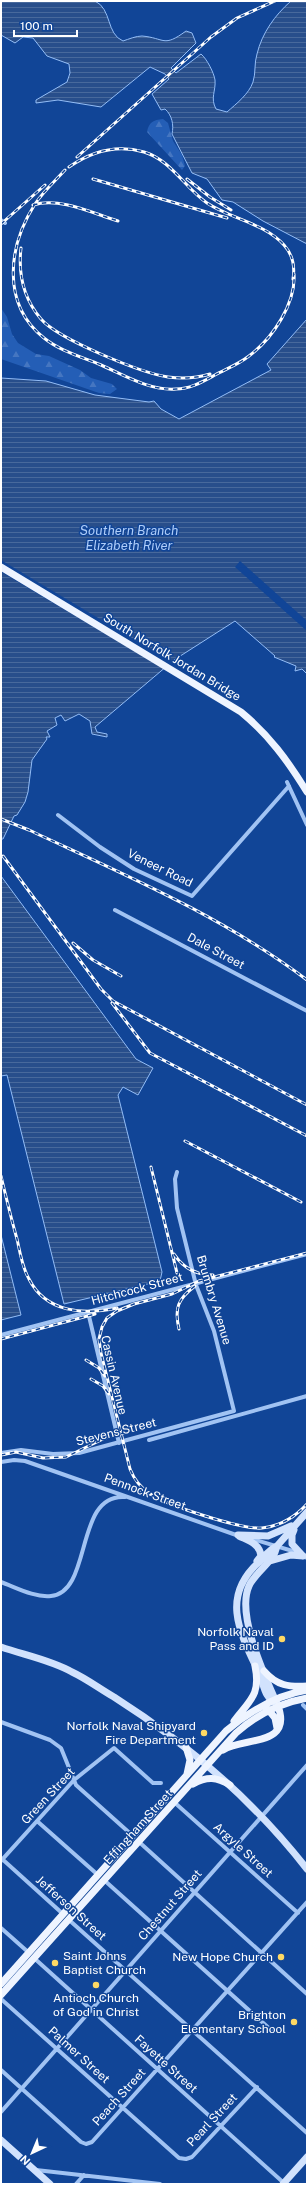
<svg xmlns="http://www.w3.org/2000/svg" width="308" height="2185" font-family="'Public Sans',sans-serif">
  <defs>
    <pattern id="forest-firs" width="22" height="20" patternUnits="userSpaceOnUse"><rect width="22" height="20" fill="#245eb6"/><path d="M5 1l3.5 6h-7zM16 11l3.5 6h-7z" fill="#4576c1"/></pattern>
    <pattern id="water-rules" width="6" height="5" patternUnits="userSpaceOnUse"><rect width="6" height="5" fill="#284e8b"/><path d="M0 2.5h6" fill="none" stroke="#48699c"/></pattern>
  </defs>
  <rect width="100%" height="100%" fill="#114597"/>
  <!-- forest -->
  <path fill="url(#forest-firs)" d="M 163,119 L 168,123 L 173,141 L 182,155 L 185,166 L 182,170 L 147,132 C 149,122 153,120 163,119 Z
    M 1,308 L 7,317 L 12,334 L 18,343 L 36,354 L 49,356 L 80,370 L 91,378 L 112,384 L 117,389 L 110,394 L 99,393 L 1,359 Z"/>
  <!-- water -->
  <path fill="url(#water-rules)" stroke="#93bdf7" d="M 1,1 L 95,1 C 112,9 106,34 123,41 C 129,39 136,36 142,36 C 165,38 163,48 186,31 L 192,33 L 196,43 L 171,68 L 176,73 L 201,54 C 207,59 214,73 215,80 C 216,91 210,98 216,109 L 227,112 C 236,104 249,94 253,82 C 256,73 254,63 257,54 C 262,33 275,15 291,1 L 307,1 L 307,244 L 263,221 L 233,202 L 222,200 L 207,179 L 192,173 L 172,134 C 174,125 172,115 165,109 L 161,110 L 152,94 L 169,79 L 165,74 L 150,67 L 101,107 L 58,100 L 36,103 L 36,100 L 67,82 L 70,73 L 69,64 L 47,56 L 33,38 L 23,37 L 15,43 L 1,35 Z
    M 307,319 L 307,674 L 302,669 L 295,671 L 296,666 L 274,657 L 275,656 L 235,621 L 174,660 L 95,727 L 97,732 L 107,734 L 107,737 L 92,734 L 90,721 L 79,714 L 65,721 L 61,715 L 55,718 L 57,725 L 47,731 L 50,737 L 46,737 L 47,739 L 32,760 L 28,792 L 25,802 L 17,815 L 14,816 L 3,839 L 1,839 L 1,378 L 46,381 L 95,395 L 149,402 L 154,401 L 161,409 L 179,419 L 271,370 L 267,364 Z
    M 1,876 L 136,1059 L 153,1068 L 138,1095 L 123,1087 L 118,1095 L 162,1272 L 160,1281 L 64,1304 L 7,1075 L 1,1076 Z
    M 1,1235 L 21,1315 L 1,1320 Z"/>
  <!-- pier -->
  <path fill="#114597" d="M 1,560 L 41,584 L 174,663 L 166,670 L 1,572 Z
    M 240,561 L 307,621 L 307,631 L 235,567 Z"/>
  <g fill="none" stroke-linecap="round" stroke-linejoin="round">
    <!-- street -->
    <path stroke="#a1c3f3" stroke-width="4" d="M 1,220 L 5,223
      M 287,782 L 307,825
      M 58,815 L 100,847 L 134,869 L 192,896 L 289,786
      M 115,910 L 307,1011
      M 88,1312 L 119,1443
      M 1,1335 L 307,1254
      M 149,1440 L 307,1396
      M 1,1453 L 21,1450 L 53,1454 L 79,1453 L 234,1411 L 214,1331 L 196,1285 L 177,1208 L 175,1179 L 177,1172
      M 1,1462 L 14,1460 L 25,1461 L 239,1536
      M 249,1538 L 296,1552 L 307,1558
      M 1,1582 C 15,1587 35,1598 51,1596 C 93,1592 74,1493 125,1497
      M 303,1705 L 307,1709
      M 1,1722 L 50,1740 L 61,1748 L 76,1785 L 133,1836
      M 174,1802 L 298,1913
      M 37,1821 L 98,1875
      M 138,1841 L 307,1994
      M 1,1858 L 63,1914
      M 1,1861 L 74,1780 L 114,1748 L 153,1783 L 161,1783
      M 104,1880 L 271,2030
      M 68,1919 L 307,2133
      M 1,1928 L 28,1952
      M 34,1958 L 285,2184
      M 1,1999 L 179,2158 L 186,2159 L 192,2157 L 257,2087
      M 1,2070 L 81,2142 L 86,2144 L 92,2142 L 307,1902
      M 1,2112 L 307,1765
      M 36,2170 L 160,2184
      M 76,2184 L 84,2175"/>
    <!-- secondary -->
    <path stroke="#d1e2fd" stroke-width="7" d="M 294,1530 L 292,1535 L 292,1544 L 303,1556
      M 238,1535 L 268,1536 L 291,1526
      M 239,1536 C 249,1541 260,1544 261,1556 L 257,1561
      M 270,1561 L 291,1555 L 303,1556
      M 1,1647 C 24,1655 51,1660 72,1672 C 87,1679 100,1689 114,1697 C 188,1744 253,1800 307,1869
      M 277,1703 C 264,1699 264,1684 259,1673 C 240,1633 220,1597 259,1562 C 265,1556 269,1550 277,1546 L 307,1512
      M 277,1704 C 265,1676 236,1615 249,1586 C 256,1571 274,1562 277,1546
      M 1,2140 L 50,2184
      M 283,2184 L 307,2157"/>
    <!-- primary -->
    <path stroke="#eef4ff" stroke-width="7" d="M 1,567 L 241,712 C 269,735 288,761 307,792
      M 264,1671 C 277,1686 289,1687 307,1686
      M 267,1708 L 275,1718 L 277,1728
      M 234,1721 C 250,1700 261,1695 255,1666
      M 186,1747 L 190,1760 L 187,1774
      M 223,1750 C 243,1737 293,1747 278,1706
      M 193,1784 C 207,1776 217,1777 230,1785
      M 1,1984 L 226,1731 C 250,1711 276,1695 307,1690
      M 1,1995 L 236,1733 C 256,1715 280,1703 307,1698"/>
    <!-- rail casing -->
    <g stroke="#fff" stroke-width="3">
      <path id="rail" d="M 77,157 L 211,37 L 237,18 L 275,1
        M 69,167 C 92,151 117,144 144,152 C 171,160 185,188 207,203 C 231,219 264,223 284,245 C 293,255 295,267 293,279
        M 65,170 C 55,181 43,192 35,204 C 8,246 1,304 44,338 C 60,351 82,357 101,365 C 124,375 150,391 176,389 C 190,389 202,382 215,375 C 226,369 239,364 249,356 C 273,338 296,303 294,274
        M 93,179 L 227,218
        M 187,179 L 210,197 L 231,210
        M 33,205 C 60,197 92,213 118,221
        M 1,224 L 45,185
        M 21,248 C 18,274 24,299 41,319 C 58,339 141,373 168,377 C 182,379 197,378 210,374
        M 1,819 L 29,830 C 125,875 222,916 307,980
        M 3,856 L 101,989 L 113,1001 L 307,1105
        M 73,943 L 93,960 L 121,976
        M 112,1003 L 150,1053 L 307,1136
        M 185,1141 L 301,1202
        M 151,1167 L 177,1273
        M 1,1176 C 6,1197 11,1218 17,1239 C 20,1252 22,1267 29,1279 C 46,1313 84,1315 117,1308
        M 307,1253 L 199,1281 L 172,1294 L 134,1304 L 117,1311 L 107,1318 L 102,1327 L 99,1339 L 101,1353 L 130,1469 C 134,1479 140,1487 149,1493 C 165,1505 243,1530 262,1528 C 281,1526 295,1517 307,1504
        M 174,1254 C 183,1268 197,1275 213,1275
        M 179,1329 C 174,1308 178,1299 195,1286
        M 1,1339 L 95,1314
        M 86,1360 L 99,1368 L 105,1376
        M 91,1379 L 103,1386 L 109,1394
        M 1,1455 L 16,1452 L 43,1458 L 66,1457 L 105,1438 L 128,1432
        M 116,1484 L 148,1495"/>
    </g>
    <!-- rail -->
    <use href="#rail" stroke="#114597" stroke-width="1.5" stroke-dasharray="4.5" stroke-linecap="butt"/>
  </g>
  <!-- markers -->
  <g fill="#ffd964" stroke="#114597" stroke-width="1.5">
    <circle cx="282" cy="1639" r="4"/>
    <circle cx="204" cy="1733" r="4"/>
    <circle cx="281" cy="1957" r="4"/>
    <circle cx="55" cy="1963" r="4"/>
    <circle cx="96" cy="1985" r="4"/>
    <circle cx="294" cy="2022" r="4"/>
  </g>
  <g text-anchor="middle" stroke-width="3" stroke-linejoin="round" paint-order="stroke">
    <!-- street labels -->
    <g font-size="12" fill="#fff" stroke="#114597">
      <text transform="translate(172 657) rotate(31)" y="4">South Norfolk Jordan Bridge</text>
      <text transform="translate(160 868) rotate(26)" y="4">Veneer Road</text>
      <text transform="translate(216 951) rotate(28)" y="4">Dale Street</text>
      <text transform="translate(137 1289) rotate(-15)" y="4">Hitchcock Street</text>
      <text transform="translate(214 1300) rotate(73)" y="4">Brumbry Avenue</text>
      <text transform="translate(114 1375) rotate(77)" y="4">Cassin Avenue</text>
      <text transform="translate(116 1432) rotate(-14)" y="4">Stevens Street</text>
      <text transform="translate(145 1492) rotate(20)" y="4">Pennock Street</text>
      <text transform="translate(48 1796) rotate(-47)" y="4">Green Street</text>
      <text transform="translate(138 1827) rotate(-48)" y="4">Effingham Street</text>
      <text transform="translate(243 1850) rotate(42)" y="4">Argyle Street</text>
      <text transform="translate(170 1905) rotate(-49)" y="4">Chestnut Street</text>
      <text transform="translate(71 1908) rotate(42)" y="4">Jefferson Street</text>
      <text transform="translate(79 2055) rotate(42)" y="4">Palmer Street</text>
      <text transform="translate(166 2064) rotate(42)" y="4">Fayette Street</text>
      <text transform="translate(119 2097) rotate(-48)" y="4">Peach Street</text>
      <text transform="translate(212 2120) rotate(-47)" y="4">Pearl Street</text>
    </g>
    <!-- poi labels -->
    <g font-size="12" fill="#fff" stroke="#114597" text-anchor="end">
      <text x="274" y="1636">Norfolk Naval<tspan x="274" dy="14">Pass and ID</tspan></text>
      <text x="196" y="1730">Norfolk Naval Shipyard<tspan x="196" dy="14">Fire Department</tspan></text>
      <text x="63" y="1960" text-anchor="start">Saint Johns<tspan x="63" dy="14">Baptist Church</tspan></text>
      <text x="273" y="1961">New Hope Church</text>
      <text x="96" y="2002" text-anchor="middle">Antioch Church<tspan x="96" dy="14">of God in Christ</tspan></text>
      <text x="286" y="2019">Brighton<tspan x="286" dy="14">Elementary School</tspan></text>
    </g>
    <!-- water labels -->
    <g font-size="13" font-style="italic" fill="#aecdfa" stroke="#114597">
      <text x="129" y="535">Southern Branch<tspan x="129" dy="15">Elizabeth River</tspan></text>
    </g>
  </g>
  <!-- border -->
  <rect width="308" height="2185" fill="none" stroke="#ffffff" stroke-width="4"/>
  <!-- north arrow -->
  <g transform="translate(32 2153) rotate(224)" stroke="#114597" stroke-width="3" paint-order="stroke">
  <path d="M0-3L7 15L0 10L-7 15Z" fill="#ffffff"/>
  <text y="-6" font-size="11" font-weight="bold" text-anchor="middle" fill="#ffffff">N</text>
  </g>
  <!-- scale -->
  <path d="M14 30v6h63v-6" fill="none" stroke="#ffffff" stroke-width="2"/>
  <text x="20" y="30" font-size="12" fill="#ffffff" stroke="#114597" stroke-width="3" paint-order="stroke">100 m</text>
</svg>
